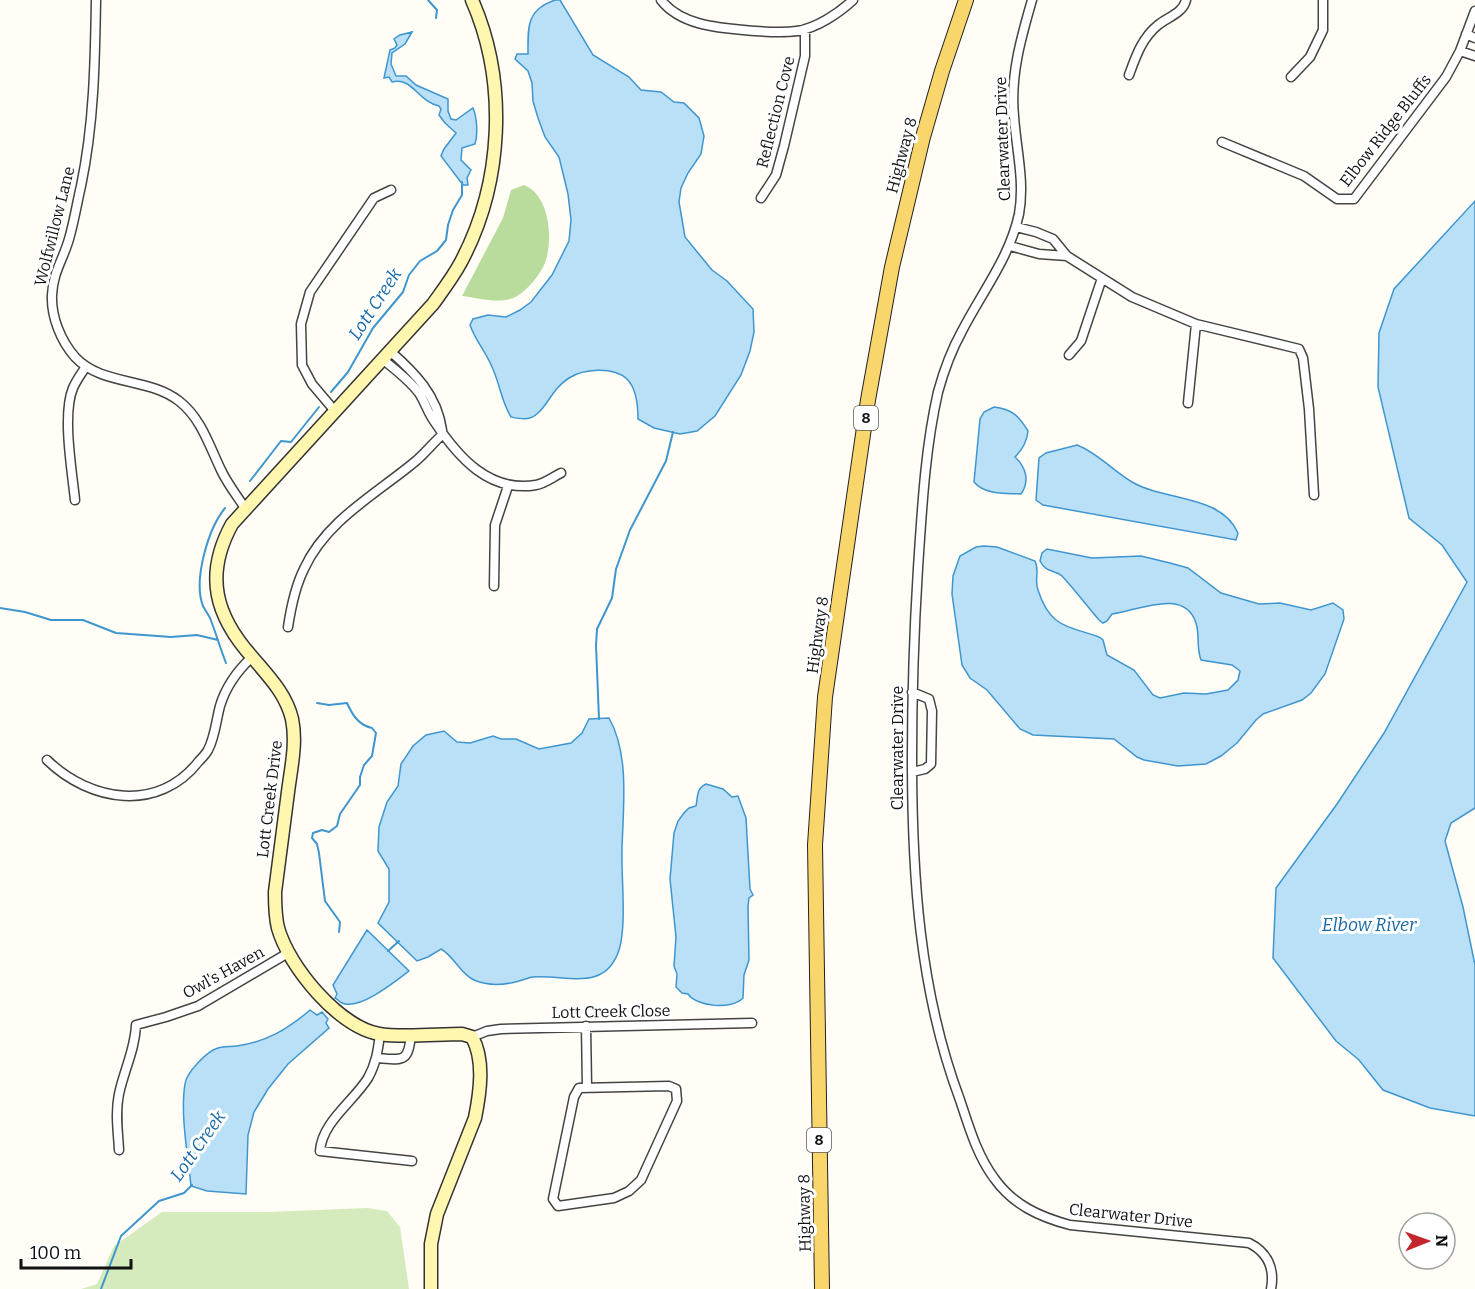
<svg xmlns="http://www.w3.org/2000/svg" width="1475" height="1289" font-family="Bitter,serif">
  <rect width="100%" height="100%" fill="#fffdf5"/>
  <!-- green -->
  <path fill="#d5ebbd" d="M 367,1208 L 387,1211 L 400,1227 L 409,1289 L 81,1289 L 97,1284 L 114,1246 L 162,1212 L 268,1212 Z"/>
  <!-- forest -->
  <path fill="#b9dc9c" d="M 524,185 C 549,195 553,236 546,260 C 542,273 526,293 513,298 C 498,304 478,298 462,296 L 503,218 L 511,190 Z"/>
  <!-- water -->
  <path fill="#b9e0f7" stroke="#3f96cf" stroke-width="1.5" d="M 555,0 L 560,0 L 593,55 L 629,77 L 641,90 L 661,92 L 674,102 L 684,103 L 699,118 L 704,136 L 701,154 L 688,173 L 681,188 L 679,202 L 685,237 L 712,270 L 727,281 L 753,309 L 754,332 L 750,351 L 741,375 L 715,416 L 697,431 L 680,434 L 654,428 L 638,419 C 638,406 637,389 627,379 C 613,366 583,369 569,378 C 552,389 550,402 538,413 C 530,421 521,419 511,417 C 501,401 500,384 492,367 C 486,352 475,340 470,325 L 473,319 L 488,315 L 506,317 L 520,310 L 531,302 L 552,275 L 569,241 L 571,220 L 568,194 L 559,157 L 545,137 L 538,118 L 533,101 L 532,83 L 528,71 L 515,59 L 517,54 L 528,54 C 528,27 526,10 555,0 Z
    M 412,32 L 405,44 L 392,53 L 391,64 L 396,76 L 406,76 L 416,85 L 448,99 L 448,111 L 451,119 L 456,120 L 473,108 C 477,117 478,135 475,144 L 462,148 L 461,160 L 471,170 L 467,178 L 468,185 L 463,185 L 441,156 L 444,149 L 456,133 L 445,123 L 439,115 L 441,109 L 439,106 C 417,101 413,77 392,82 L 389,77 L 384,78 L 390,50 L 395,48 L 397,45 L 394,39 L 400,35 Z
    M 1475,201 L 1475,808 L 1451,823 L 1445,841 L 1463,907 L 1475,965 L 1475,1116 L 1430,1108 L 1383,1090 L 1359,1060 L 1336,1041 L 1273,958 L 1276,888 L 1337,804 L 1384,733 L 1467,582 L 1442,545 L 1409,518 L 1378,387 L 1379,333 L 1394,289 Z
    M 994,407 C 1012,409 1019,416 1028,431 C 1027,442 1023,449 1015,457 C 1026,467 1030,481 1021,494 C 1005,493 985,495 974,482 L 980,419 L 984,412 Z
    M 1077,445 C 1098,453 1113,471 1132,482 C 1164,501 1221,494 1238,533 L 1236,540 L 1043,505 L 1036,500 L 1039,458 L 1046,453 Z
    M 984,546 L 997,547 L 1035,561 C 1040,571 1034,580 1038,590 C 1050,627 1065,625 1099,637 L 1103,640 L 1107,655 L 1134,670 L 1153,695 L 1160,698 L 1184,693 L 1206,694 L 1228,690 L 1238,680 L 1240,671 L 1232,665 L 1201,660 C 1196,647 1200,635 1196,623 C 1185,587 1137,611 1112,614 L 1107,621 L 1103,623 L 1099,620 C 1087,606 1075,590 1062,576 C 1054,569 1047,574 1040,561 L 1042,553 L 1047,549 L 1092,558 L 1141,556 L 1170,563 L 1188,568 L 1221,593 L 1259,604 L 1280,603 L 1311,610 L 1333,603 L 1343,610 L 1344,619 L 1325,674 L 1311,693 L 1302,700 L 1263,714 L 1256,720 L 1237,743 L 1221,756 L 1206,764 L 1178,766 L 1144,760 L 1137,757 L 1114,739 L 1033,735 L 1020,729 L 987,690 L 970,678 L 962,665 L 952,594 L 953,576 L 960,556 L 976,547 Z
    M 609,718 C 630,755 623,808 622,849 C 621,877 627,924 619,950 C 605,993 566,974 532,977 C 528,978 523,980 519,981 C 505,985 488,986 474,980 C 461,975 454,956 441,949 L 428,957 L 417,961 L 378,923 L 389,902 L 389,869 L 378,851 L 379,827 L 387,802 L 398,786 L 401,764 L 413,746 L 426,735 L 444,731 L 457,742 L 470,743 L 493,736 L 501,739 L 516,739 L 539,749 L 571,743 L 582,733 L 589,719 Z
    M 706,784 L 723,789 L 732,797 L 738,796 L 746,818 L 750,889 L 753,895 L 749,898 L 748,906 L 749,960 L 744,975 L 743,998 C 732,1010 697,1007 688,994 L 682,993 L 676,987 L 677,974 L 674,966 L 676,937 L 670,879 L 674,833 L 678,821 L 684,813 L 689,808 L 696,806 C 698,796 696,789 706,784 Z
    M 367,930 L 409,971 C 396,981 359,1011 342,1003 C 339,1002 338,999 335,998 L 337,994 L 333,985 Z
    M 310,1010 L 317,1015 L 322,1012 L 328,1019 L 326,1023 L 329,1028 L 288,1064 L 268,1089 L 254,1112 L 248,1135 L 246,1194 L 207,1191 L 191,1186 C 188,1156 180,1114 185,1084 C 186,1073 207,1051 218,1048 C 224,1046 231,1047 237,1046 C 266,1042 288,1029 310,1010 Z"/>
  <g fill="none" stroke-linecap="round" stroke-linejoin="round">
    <!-- stream -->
    <path stroke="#3f96cf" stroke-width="2" d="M 428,0 L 437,10 L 436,18
      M 331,392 L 348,372 L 373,328 L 403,292 L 409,275 L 420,261 L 437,251 L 446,240 L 448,225 L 453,210 L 462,195 L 462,182
      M 250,481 L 281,441 L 291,442 L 319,407
      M 225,508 C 208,529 193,580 203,606 C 205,610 208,614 210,618 C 216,633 220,648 226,663
      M 0,608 L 25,612 L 51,620 L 83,620 L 116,633 L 171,637 L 197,635 L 218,640
      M 317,703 L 329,705 L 347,703 C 352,714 358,725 372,728 L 376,733 L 372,756 L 364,765 L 360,777 L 360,785 L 340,814 L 337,826 L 329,832 L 322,830 L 313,833 L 312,838 L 317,844 L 319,853 L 325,901 L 340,922 L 339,932
      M 599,719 L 596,645 L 597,629 L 612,598 L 616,569 L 630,530 L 666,461 L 673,432
      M 388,951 L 399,941
      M 101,1289 L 121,1236 L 159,1201 L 184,1193 L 192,1185"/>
    <!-- street casing -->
    <g stroke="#444" stroke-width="11">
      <path id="street" d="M 96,0 C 95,62 94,124 81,186 C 77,203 74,222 69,239 C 63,260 53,272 52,295 C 51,317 61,341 75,357 C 102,386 148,377 179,401 C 201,418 209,445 221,470 C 227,483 237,496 245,508
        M 661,0 C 682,27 723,28 755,31 C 768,32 783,33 797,31 C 817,28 839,13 853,0
        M 1032,0 C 1021,38 1010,76 1014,116 C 1016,148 1025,181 1019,214 C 1010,257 982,292 962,331 C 951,351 944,370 938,392 C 925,449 922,509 918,568 C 914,632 912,694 912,758 C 912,874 919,991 960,1100 C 969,1127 977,1155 994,1178 C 1013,1205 1040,1217 1070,1225 L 1249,1243 C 1267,1252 1275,1268 1271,1289
        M 1466,34 L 1475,38
        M 1460,51 L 1475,56
        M 1129,75 C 1136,56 1142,38 1158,25 C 1168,17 1183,13 1186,0
        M 1291,77 L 1310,57 L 1323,30 L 1323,0
        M 1222,142 L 1304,176 L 1337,199 L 1354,199 L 1446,77 L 1460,51 L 1475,11
        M 761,198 L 776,175 L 784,146 L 805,56 L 805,29
        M 1016,227 L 1036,232 L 1053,239 L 1067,256 L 1132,297 L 1196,324 L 1299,349 L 1303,358 L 1309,409 L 1314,495
        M 1010,246 L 1039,254 L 1067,256
        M 390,351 C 415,373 437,395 442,430
        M 1069,355 L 1081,341 L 1102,278
        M 382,359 C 395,369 409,380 419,393 C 425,402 428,413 434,421 C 458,457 489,493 536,485 C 544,484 553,477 561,473
        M 1188,403 L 1196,324
        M 334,410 L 312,384 L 302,365 L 301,324 L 310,292 L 374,198 L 391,190
        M 75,500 C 72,471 62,414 73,388 C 76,381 81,374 85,368
        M 494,586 L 495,525 L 508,486
        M 288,627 C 291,607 295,587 304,569 C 326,520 378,493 417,460 C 426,452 434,442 443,434
        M 47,760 C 90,802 159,813 199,761 C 202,758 206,754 208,750 C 215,737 216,721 220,706 C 226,686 237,671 252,657
        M 912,772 L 925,769 L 931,764 L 932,711 L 929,699 L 912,692
        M 586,1026 L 587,1087
        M 380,1034 C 378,1050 376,1064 368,1078 C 353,1102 322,1122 320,1151 L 412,1161
        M 472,1037 L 487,1031 L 501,1029 L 752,1023
        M 377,1058 C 403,1060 408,1063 411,1035
        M 669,1086 L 676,1089 L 677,1101 L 641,1180 L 629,1191 L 614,1198 L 558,1206 L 553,1199 L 574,1097 L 579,1088 Z
        M 119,1150 C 118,1131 115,1113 119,1094 C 124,1070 135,1050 136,1025 L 166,1017 L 198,1006 L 288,953"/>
    </g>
    <!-- secondary casing -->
    <g stroke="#333" stroke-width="15">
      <path id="secondary" d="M 431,1289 L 431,1244 L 437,1214 L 475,1118 C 480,1093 485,1060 472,1037 L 462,1034 C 438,1034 402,1038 379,1034 C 338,1026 289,967 278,928 C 275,916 275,905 275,892 C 279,859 284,825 288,792 C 291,768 297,743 292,719 C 286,694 269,677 253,658 C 215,616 204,575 232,524 L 433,304 C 443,290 453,277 461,262 C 503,183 508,82 472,0"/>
    </g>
    <!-- primary casing -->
    <g stroke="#222" stroke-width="16">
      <path id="primary" d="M 822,1289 L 815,845 L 825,697 L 868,400 L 892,267 L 923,137 L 942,71 L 966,0"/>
    </g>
    <!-- street -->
    <use href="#street" stroke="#fff" stroke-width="8"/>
    <!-- secondary -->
    <use href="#secondary" stroke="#fff6b0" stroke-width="12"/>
    <!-- primary -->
    <use href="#primary" stroke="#f9d66b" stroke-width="14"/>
  </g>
  <g text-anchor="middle" stroke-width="6" stroke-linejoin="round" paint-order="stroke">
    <!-- shield labels -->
    <g fill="#fff" stroke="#585858" stroke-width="1.5">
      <rect x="854" y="406" width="24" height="24" rx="4.5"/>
      <rect x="807" y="1128" width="24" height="24" rx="4.5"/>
    </g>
    <g font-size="15" font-weight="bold" fill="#111">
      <text x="866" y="423">8</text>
      <text x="819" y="1145">8</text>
    </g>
    <!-- street labels -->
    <g font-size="16" fill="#111" stroke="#fff">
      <text transform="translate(775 112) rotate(-76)" y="6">Reflection Cove</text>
      <text transform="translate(1385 130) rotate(-52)" y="6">Elbow Ridge Bluffs</text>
      <text transform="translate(1002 139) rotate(-92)" y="6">Clearwater Drive</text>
      <text transform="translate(901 155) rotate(-75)" y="6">Highway 8</text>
      <text transform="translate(54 226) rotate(-76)" y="6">Wolfwillow Lane</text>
      <text transform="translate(817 635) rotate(-82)" y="6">Highway 8</text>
      <text transform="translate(897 748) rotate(-90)" y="6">Clearwater Drive</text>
      <text transform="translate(269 799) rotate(-83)" y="6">Lott Creek Drive</text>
      <text transform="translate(223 972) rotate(-29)" y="6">Owl's Haven</text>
      <text transform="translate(611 1011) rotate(-1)" y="6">Lott Creek Close</text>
      <text transform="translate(804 1213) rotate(-91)" y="6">Highway 8</text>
      <text transform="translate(1131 1215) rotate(6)" y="6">Clearwater Drive</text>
    </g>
    <!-- water labels -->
    <g font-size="18" font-style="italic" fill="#1768a6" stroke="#fff">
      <text transform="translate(375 304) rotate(-57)" y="6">Lott Creek</text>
      <text x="1369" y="931">Elbow River</text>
      <text transform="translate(198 1146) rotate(-55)" y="6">Lott Creek</text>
    </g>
  </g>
  <!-- north arrow -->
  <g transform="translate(1427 1241) rotate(89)"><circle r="28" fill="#ffffff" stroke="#a0a0a0" stroke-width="1.5"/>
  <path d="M0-4.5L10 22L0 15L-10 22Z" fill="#c4262e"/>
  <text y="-9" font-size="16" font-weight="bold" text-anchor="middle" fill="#111111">N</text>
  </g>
  <!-- scale -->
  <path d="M21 1259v9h110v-9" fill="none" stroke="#111111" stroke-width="3"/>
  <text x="30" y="1259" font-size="18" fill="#111111" stroke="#ffffff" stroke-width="4.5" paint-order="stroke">100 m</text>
</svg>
